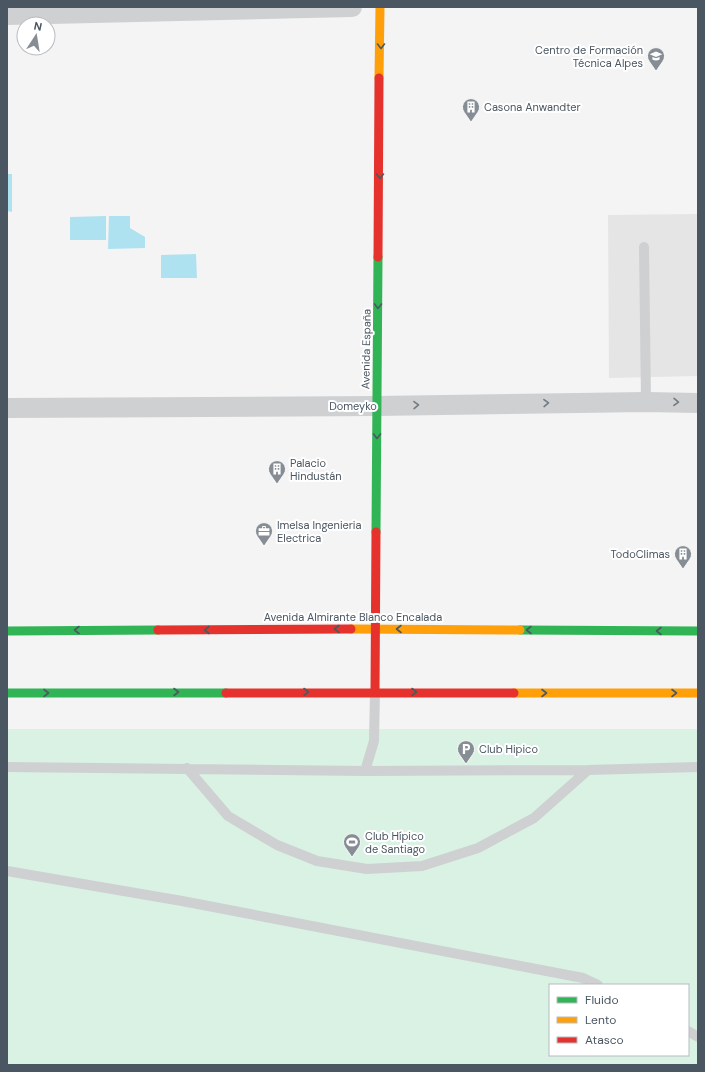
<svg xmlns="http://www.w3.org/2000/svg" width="705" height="1072" font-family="'DM Sans',sans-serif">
  <rect width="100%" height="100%" fill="#f4f4f4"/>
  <!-- education -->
  <path fill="#e6e5e6" d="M 698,214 L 698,376 L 609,378 L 608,215 Z"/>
  <!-- green -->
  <path fill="#d9f2e3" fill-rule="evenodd" d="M 7,729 L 698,729 L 698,1065 L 7,1065 ZM 550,985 L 688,985 L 688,1055 L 550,1055 Z"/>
  <!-- water -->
  <path fill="#aee2f0" d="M 7,174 L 12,174 L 12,212 L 7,211 Z
    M 106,216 L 106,240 L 70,240 L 70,217 Z
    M 109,216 L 130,216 L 130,228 L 145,237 L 145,248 L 108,249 Z
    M 196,254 L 197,278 L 161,278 L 161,255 Z"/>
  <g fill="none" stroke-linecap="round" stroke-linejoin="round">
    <!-- lane -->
    <path stroke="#ced0d2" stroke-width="10" d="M 644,247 L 646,402
      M 7,767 L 365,771 L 588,770 L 698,767
      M 187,768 L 228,816 L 277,845 L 317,861 L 367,869 L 422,866 L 478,848 L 534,818 L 588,770
      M 365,771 L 374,741 L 375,692
      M 7,871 L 182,901 L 583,978 L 598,985
      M 688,1031 L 698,1037"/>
    <!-- street -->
    <path stroke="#ced0d2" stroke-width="20" d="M 7,15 L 352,7
      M 7,408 L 377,406 L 646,402 L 698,403"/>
    <!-- fast -->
    <path stroke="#30b455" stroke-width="9" d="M 376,532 L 378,257
      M 520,630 L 698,631
      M 7,631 L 158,630
      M 7,693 L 226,693"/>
    <!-- slow -->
    <path stroke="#ff9f0a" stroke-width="9" d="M 379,78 L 380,7
      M 351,629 L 520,630
      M 514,693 L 698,693"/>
    <!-- jam -->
    <path stroke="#e5322d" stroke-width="9" d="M 378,257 L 379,78
      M 158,630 L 351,629
      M 375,692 L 376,532
      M 226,693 L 514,693"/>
  </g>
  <!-- one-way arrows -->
  <defs><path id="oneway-chevron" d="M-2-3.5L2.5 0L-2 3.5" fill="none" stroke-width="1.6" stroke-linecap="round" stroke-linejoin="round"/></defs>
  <g stroke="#495b60">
    <use href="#oneway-chevron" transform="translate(381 46) rotate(90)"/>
    <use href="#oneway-chevron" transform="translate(380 176) rotate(91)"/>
    <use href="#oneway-chevron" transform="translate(378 306) rotate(91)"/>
    <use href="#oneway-chevron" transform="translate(377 436) rotate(90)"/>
    <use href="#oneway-chevron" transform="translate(337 629) rotate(-180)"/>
    <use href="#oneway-chevron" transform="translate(399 629) rotate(-180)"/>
    <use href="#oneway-chevron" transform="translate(77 630) rotate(180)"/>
    <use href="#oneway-chevron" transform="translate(207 630) rotate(180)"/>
    <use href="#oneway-chevron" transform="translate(529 630) rotate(-180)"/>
    <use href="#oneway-chevron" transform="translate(659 631) rotate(-180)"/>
    <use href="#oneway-chevron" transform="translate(176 692)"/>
    <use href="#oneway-chevron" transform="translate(306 692)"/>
    <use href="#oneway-chevron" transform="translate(414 692)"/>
    <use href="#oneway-chevron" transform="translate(46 693)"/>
    <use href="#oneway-chevron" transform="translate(544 693)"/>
    <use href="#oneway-chevron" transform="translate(674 693)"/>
  </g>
  <g stroke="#727b83">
    <use href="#oneway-chevron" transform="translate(676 402) rotate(1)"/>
    <use href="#oneway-chevron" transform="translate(546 403) rotate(-1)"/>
    <use href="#oneway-chevron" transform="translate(416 405) rotate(-1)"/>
  </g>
  <!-- icons -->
  <defs>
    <g id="university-pin" transform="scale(0.9)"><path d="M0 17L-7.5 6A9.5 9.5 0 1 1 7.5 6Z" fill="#868d94" stroke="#fff"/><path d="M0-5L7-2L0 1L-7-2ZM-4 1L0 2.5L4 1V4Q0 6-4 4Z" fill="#fff"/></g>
    <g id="building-pin" transform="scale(0.9)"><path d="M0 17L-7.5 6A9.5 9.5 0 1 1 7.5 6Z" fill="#868d94" stroke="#fff"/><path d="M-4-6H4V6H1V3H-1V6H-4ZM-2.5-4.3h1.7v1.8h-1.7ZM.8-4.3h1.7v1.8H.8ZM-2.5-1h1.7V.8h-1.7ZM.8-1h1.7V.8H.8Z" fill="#fff"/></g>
    <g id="office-pin" transform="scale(0.9)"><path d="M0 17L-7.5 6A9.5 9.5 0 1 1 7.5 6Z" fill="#868d94" stroke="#fff"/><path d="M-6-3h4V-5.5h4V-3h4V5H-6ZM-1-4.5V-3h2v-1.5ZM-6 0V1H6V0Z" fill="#fff"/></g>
    <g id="parking-pin" transform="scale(0.9)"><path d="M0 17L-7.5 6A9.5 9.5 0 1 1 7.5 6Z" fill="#868d94" stroke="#fff"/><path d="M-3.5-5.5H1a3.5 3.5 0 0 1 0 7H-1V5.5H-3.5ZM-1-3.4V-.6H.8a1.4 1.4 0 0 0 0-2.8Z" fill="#fff"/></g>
    <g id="stadium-pin" transform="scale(0.9)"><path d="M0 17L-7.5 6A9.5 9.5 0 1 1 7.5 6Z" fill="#868d94" stroke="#fff"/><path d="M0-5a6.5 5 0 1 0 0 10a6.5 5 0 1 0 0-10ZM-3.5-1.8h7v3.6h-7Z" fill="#fff"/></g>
  </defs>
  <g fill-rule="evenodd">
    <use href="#university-pin" x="656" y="56"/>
    <use href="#building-pin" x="471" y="107"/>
    <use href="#building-pin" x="277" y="469"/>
    <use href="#office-pin" x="264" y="531"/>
    <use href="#building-pin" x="683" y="554"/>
    <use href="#parking-pin" x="466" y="749"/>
    <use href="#stadium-pin" x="352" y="842"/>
  </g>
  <g text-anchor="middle" stroke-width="4" stroke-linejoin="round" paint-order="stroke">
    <!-- poi labels -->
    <g font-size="11" fill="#4a5661" stroke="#fff" text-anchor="start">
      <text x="643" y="54" text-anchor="end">Centro de Formación<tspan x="643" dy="13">Técnica Alpes</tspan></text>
      <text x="484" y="111">Casona Anwandter</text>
      <text x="290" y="467">Palacio<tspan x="290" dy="13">Hindustán</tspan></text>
      <text x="277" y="529">Imelsa Ingenieria<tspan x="277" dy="13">Electrica</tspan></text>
      <text x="670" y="558" text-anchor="end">TodoClimas</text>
      <text x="479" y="753">Club Hipico</text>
      <text x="365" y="840">Club Hípico<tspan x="365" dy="13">de Santiago</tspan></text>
    </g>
    <!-- street labels -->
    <g font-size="11" fill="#4a5661" stroke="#fff">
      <text transform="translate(366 349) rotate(-89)" y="4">Avenida España</text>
      <text x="353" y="410">Domeyko</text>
      <text x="353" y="621">Avenida Almirante Blanco Encalada</text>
    </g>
  </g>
  <!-- border -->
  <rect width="705" height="1072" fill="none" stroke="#4a5661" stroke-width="16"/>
  <!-- legend -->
  <rect x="549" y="984" width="140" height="72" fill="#ffffff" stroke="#b7bbc0"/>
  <rect x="557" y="997" width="20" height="6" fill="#30b455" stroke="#b7bbc0"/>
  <text x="585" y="1004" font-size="12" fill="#4a5661">Fluido</text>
  <rect x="557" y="1017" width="20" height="6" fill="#ff9f0a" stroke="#b7bbc0"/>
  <text x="585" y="1024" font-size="12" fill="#4a5661">Lento</text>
  <rect x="557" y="1037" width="20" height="6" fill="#e5322d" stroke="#b7bbc0"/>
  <text x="585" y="1044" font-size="12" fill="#4a5661">Atasco</text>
  <!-- north arrow -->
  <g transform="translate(36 36) rotate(12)"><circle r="19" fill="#ffffff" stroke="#b7bbc0"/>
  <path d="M0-3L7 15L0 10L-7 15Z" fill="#868d94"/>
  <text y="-6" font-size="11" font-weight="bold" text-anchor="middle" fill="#4a5661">N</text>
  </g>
</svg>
